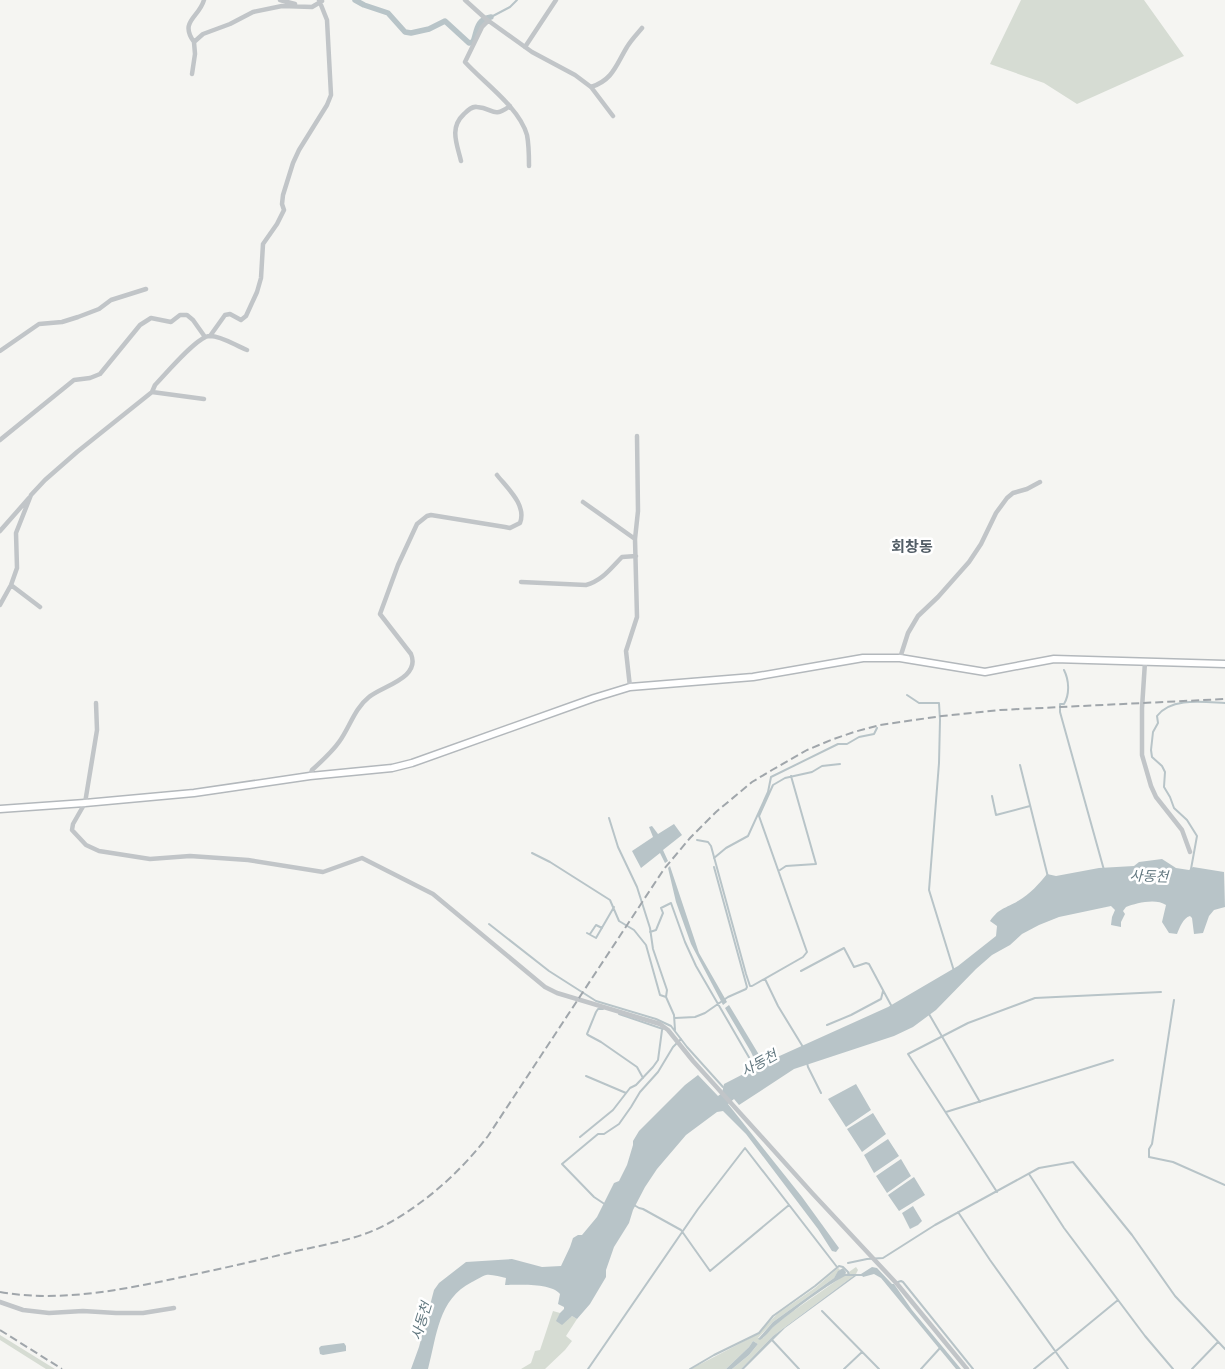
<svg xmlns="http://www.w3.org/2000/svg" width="1225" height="1369" font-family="'Nunito Sans','Noto Sans KR',sans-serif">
  <rect width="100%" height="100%" fill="#f5f5f2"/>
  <!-- green -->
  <path fill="#d6dcd3" d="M 1021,0 L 1144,0 L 1184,56 L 1077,104 L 1044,83 L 990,64 Z
    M 856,1267 L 858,1270 L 856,1274 L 773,1336 L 741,1369 L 732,1369 L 749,1355 L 758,1344 L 753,1341 L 749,1347 L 726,1369 L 691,1369 L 758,1334 L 777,1314 L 815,1288 L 838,1268 L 840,1269 L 834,1278 L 773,1322 L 758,1338 L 763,1338 L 773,1327 L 789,1314 Z
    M 553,1311 L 560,1313 L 560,1314 L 566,1319 L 572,1316 L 577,1319 L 566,1336 L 572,1341 L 565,1350 L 545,1369 L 521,1369 L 531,1363 L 535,1351 L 540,1350 Z
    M 0,1335 L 55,1369 L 46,1369 L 0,1340 Z"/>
  <!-- water -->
  <path fill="#b8c4c8" d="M 674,824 L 682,835 L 663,850 L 668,861 L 665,863 L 660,853 L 641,868 L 632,851 L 653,837 L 649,827 L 652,826 L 658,834 Z
    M 1162,859 L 1176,868 L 1189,870 L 1193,867 L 1224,872 L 1225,907 L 1214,910 L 1209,916 L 1203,933 L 1194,934 L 1192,918 L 1190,916 C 1183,918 1180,927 1177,934 L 1169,933 L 1162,922 L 1166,905 C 1156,898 1136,903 1126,907 L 1123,911 L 1125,914 L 1121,922 L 1121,927 L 1111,925 L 1112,917 L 1115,910 L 1111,906 L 1059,917 L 1039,925 L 1022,934 L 1010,945 L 992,955 L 976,969 L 936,1010 L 913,1027 L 894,1036 L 794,1069 L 739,1105 L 734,1099 L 728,1104 L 802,1197 L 839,1248 L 836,1252 L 832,1251 L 818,1229 L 746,1134 L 723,1111 L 717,1112 L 686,1135 L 657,1169 L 645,1187 L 633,1210 L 629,1223 L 614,1247 L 606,1270 L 606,1277 L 590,1304 L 577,1319 L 572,1316 L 562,1325 L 556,1321 L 560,1313 L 564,1309 L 564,1307 L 558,1304 L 560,1294 C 551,1283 519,1285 505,1285 L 506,1278 C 500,1277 492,1274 486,1275 C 482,1276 476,1280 472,1282 C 438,1299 437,1336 428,1369 L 411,1369 L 419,1347 L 434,1290 L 439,1283 L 466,1262 L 512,1259 L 542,1267 L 561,1266 L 570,1247 L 573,1238 L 578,1235 L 582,1235 L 597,1217 L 614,1183 L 619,1181 L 627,1165 L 633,1145 L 633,1141 L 639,1131 L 685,1085 L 698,1075 L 718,1096 L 722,1093 L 724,1084 L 755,1068 L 757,1065 L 751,1052 L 725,1008 L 729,1005 L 764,1063 L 888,1007 L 958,966 L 996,936 L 997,926 L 990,921 C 1000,907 1005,909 1018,901 C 1030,894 1039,884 1047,874 L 1056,876 L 1099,868 L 1134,866 L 1139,862 Z
    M 670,866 L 699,953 L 727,1002 L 723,1005 L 691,944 L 676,902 L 668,868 Z
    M 856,1084 L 871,1110 L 846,1127 L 828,1099 Z
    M 873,1113 L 886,1134 L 862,1152 L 847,1129 Z
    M 888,1139 L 899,1156 L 874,1173 L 864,1155 Z
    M 901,1159 L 911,1176 L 887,1193 L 876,1176 Z
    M 914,1177 L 925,1195 L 899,1211 L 888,1195 Z
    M 913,1206 L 922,1221 L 918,1225 L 910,1229 L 902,1213 Z
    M 872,1267 L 877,1268 L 892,1284 L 894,1284 L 912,1310 L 961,1369 L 956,1369 L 881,1278 L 874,1274 L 863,1277 L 861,1274 Z
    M 843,1268 L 846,1272 L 845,1276 C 821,1289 798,1307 777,1324 C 770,1329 767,1336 760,1340 L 758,1339 L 773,1322 L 834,1278 L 838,1271 Z
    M 856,1274 L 856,1276 L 785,1328 L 744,1369 L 741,1369 L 773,1336 Z
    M 753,1341 L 758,1344 L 749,1355 L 732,1369 L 726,1369 L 749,1347 Z
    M 344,1343 L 346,1346 L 346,1351 L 323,1355 L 320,1354 L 319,1348 L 321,1346 Z"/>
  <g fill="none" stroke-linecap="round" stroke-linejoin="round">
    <!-- stream -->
    <path stroke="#b8c4c8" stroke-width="2" d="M 491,17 L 510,7 L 517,0
      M 1064,670 C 1069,680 1070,694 1064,704 L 1060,704 L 1060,712 L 1104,870
      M 907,695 L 919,703 L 939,703 L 940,720 L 939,763 L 929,890 L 954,971
      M 1020,765 L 1048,877
      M 992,796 L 996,815 L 1030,806
      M 609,818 L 618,847 L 637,887 L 650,928 L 653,949 L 667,990 L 666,997
      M 697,840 L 708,842 L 711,846 L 746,974 L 750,986 L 752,986 L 803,957 L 807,952 L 759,816 L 773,785 L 785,778 L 812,772 L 822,766 L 840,764
      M 532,853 L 550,862 L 610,900 L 619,921 L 634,930 L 646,945 L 660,995 L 666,997 L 674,1015 L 675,1030
      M 714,858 L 726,848 L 748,836 L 768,792 L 771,777 L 838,744 L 847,744 L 859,737 L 874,734 L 877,728
      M 1191,869 L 1197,836 L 1187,820 L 1174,808 L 1170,797 L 1164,787 L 1165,772 L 1162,766 L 1152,757 L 1151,750 L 1153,732 L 1158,723 L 1157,716 C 1171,697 1204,702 1225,703
      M 780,870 L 786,866 L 816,864 L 791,776
      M 489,924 L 549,971 L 596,1001 L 656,1019 L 671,1026 L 687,1047 L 723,1087
      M 650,932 L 656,930 L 663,913 L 661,908 L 671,903 L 685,942 L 696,966 L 754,1066
      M 587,933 L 596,938 L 614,907
      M 590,934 L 596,925 L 602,928
      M 801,971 L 844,948 L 854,967 L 866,963 L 869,964 L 892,1007
      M 765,979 L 778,1006 L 803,1047
      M 1174,1000 L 1152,1144 L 1149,1149 L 1149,1157 L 1173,1162 L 1225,1185
      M 603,1009 L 598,1009 L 596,1012 L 587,1034 L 588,1035 L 601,1042 L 637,1067 L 643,1078
      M 619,1014 L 663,1029
      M 929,1014 L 980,1102
      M 675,1018 L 695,1017 L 705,1013 L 728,997 L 746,989 L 747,987 L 714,867
      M 827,1025 L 851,1015 L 881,999 L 883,991
      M 807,1063 L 808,1067 L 821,1093
      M 586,1076 L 626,1093
      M 946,1112 L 1113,1060
      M 580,1137 L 613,1110 L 630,1088 L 636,1085 L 653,1067 L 658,1060 L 662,1030
      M 1029,1174 L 1064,1228 L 1145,1336 L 1173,1369
      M 997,1192 L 908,1054 L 968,1023 L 1035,998 L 1161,992
      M 606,1205 L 594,1197 L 562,1164 L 598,1134 L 604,1134 L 619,1124 L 631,1107 L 640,1092 L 658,1072 L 673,1047 L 681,1039
      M 634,1205 L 639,1208 L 643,1209 L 681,1230 L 710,1271 L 789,1205
      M 958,1212 L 990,1260 L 1068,1369
      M 848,1263 L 867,1259 L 883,1258 L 935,1225 L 1039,1168 L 1073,1162 L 1132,1235 L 1175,1296 L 1225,1349
      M 843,1275 L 863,1275
      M 898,1282 L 901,1281 L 903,1282 L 973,1369
      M 822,1311 L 879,1369
      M 772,1340 L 799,1369
      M 588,1369 L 698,1209 L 745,1148 L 837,1267
      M 690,1369 L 714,1355 L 759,1333 L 773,1316 L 815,1286 L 839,1266 L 843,1267 L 848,1272 L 849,1275
      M 844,1369 L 862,1352
      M 921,1369 L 940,1348
      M 1034,1369 L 1118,1300
      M 1192,1369 L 1218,1342"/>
    <!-- canal -->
    <path stroke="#b8c4c8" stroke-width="5.5" d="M 355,0 L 364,5 L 388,13 L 405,32 L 411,33 L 429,29 L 445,21 L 469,43 L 473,42 C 477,32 476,19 491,17"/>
    <!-- secondary casing -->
    <g stroke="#b3b8bc" stroke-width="9">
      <path id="secondary" d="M 0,809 L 85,803 L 194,793 L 310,776 L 392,768 L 412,763 L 594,698 L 630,687 L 753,677 L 863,658 L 900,658 L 985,672 L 1054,659 L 1225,664"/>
    </g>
    <!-- minor -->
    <path stroke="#c1c5c8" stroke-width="4.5" d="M 280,0 L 295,4
      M 465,0 L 486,19 L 532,52 L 575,75 L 591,87 L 613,116
      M 488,21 L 482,27 L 465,62 C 484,83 519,107 527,135 C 529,145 529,156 529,166
      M 194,42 C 179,21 199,18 204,0
      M 525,47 L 556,0
      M 192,74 L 195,54 L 194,42 L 203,34 L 230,24 L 253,12 L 282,6 L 312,7 L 322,1
      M 591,87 C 613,80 616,65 627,47 C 631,40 637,34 642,28
      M 461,161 C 457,144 449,128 464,114 C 468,110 472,106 477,107 C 494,108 492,119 510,106
      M 210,336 L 225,315 L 230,314 L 241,320 L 246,316 L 257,292 L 261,278 L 263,244 L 277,224 L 284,210 L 282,204 L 283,195 L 293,163 L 299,150 L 327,105 L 331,95 L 327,20 L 319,0
      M 0,351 L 39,324 L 62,322 L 78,317 L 99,309 L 111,300 L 146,289
      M 152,392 L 204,399
      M 0,440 L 74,380 L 90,378 L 100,374 L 140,325 L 151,318 L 171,322 L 180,315 L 187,315 L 193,320 L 205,337
      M 583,502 L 635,539
      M 0,531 L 29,498
      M 521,582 L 586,585 C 602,581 611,568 622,557 L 636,556
      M 11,585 L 40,607
      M 0,605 L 11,585 L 17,568 L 16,533 L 31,495 L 45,480 L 77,452 L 152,392 L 155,385 C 164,376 198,335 210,336 C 222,336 236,346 247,350
      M 900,658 L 908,633 L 918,616 L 938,597 L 969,562 L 981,544 L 996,513 L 1007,498 L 1013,493 L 1027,489 L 1040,482
      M 1145,662 L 1142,708 L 1142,755 L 1151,786 L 1156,797 L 1182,830 L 1190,852
      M 630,687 L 626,651 L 637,617 L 635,539 L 638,511 L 637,436
      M 96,703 L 97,730 L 85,803 L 73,824 L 72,830 L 86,845 L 99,851 L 150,859 L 190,856 L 248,860 L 323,872 L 362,858 L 433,894 L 545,987 L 557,993 L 660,1024 L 668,1030 L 693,1061 L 813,1194 L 898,1285 L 967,1369
      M 310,776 L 312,770 C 322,761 332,752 339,742 C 350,727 354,709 369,697 C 382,686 421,678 411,654 L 380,614 L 398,565 L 417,524 L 427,516 L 431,515 L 505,527 L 510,528 L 520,523 C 527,505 507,488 497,475
      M 0,1302 L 23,1310 L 49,1313 L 83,1311 L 116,1313 L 143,1313 L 174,1308"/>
    <!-- secondary -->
    <use href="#secondary" stroke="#fff" stroke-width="6"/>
    <!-- rail -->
    <path stroke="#a0a6ab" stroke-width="2" stroke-dasharray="8 4" stroke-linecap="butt" d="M 0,1292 C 58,1302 116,1291 173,1279 C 210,1271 247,1263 284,1254 C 319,1245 357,1241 389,1223 C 428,1201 461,1171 488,1136 L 664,869 L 690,838 L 716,812 L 752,782 L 772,770 L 807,750 L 831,740 L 854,732 L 880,725 L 942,716 L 1000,710 L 1225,699
      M 0,1330 L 62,1369"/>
  </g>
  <g text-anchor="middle" stroke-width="5" stroke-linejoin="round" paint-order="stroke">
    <!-- water labels -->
    <g font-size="14" font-style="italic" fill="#61777f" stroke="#fff">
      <text transform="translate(1149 876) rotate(2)" y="5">사동천</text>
      <text transform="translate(759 1063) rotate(-29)" y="5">사동천</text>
      <text transform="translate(421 1321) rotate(-73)" y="5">사동천</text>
    </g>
    <!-- quarter labels -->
    <g font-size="15" font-weight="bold" fill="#535e67" stroke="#fff">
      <text x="912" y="552">회창동</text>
    </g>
  </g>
</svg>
